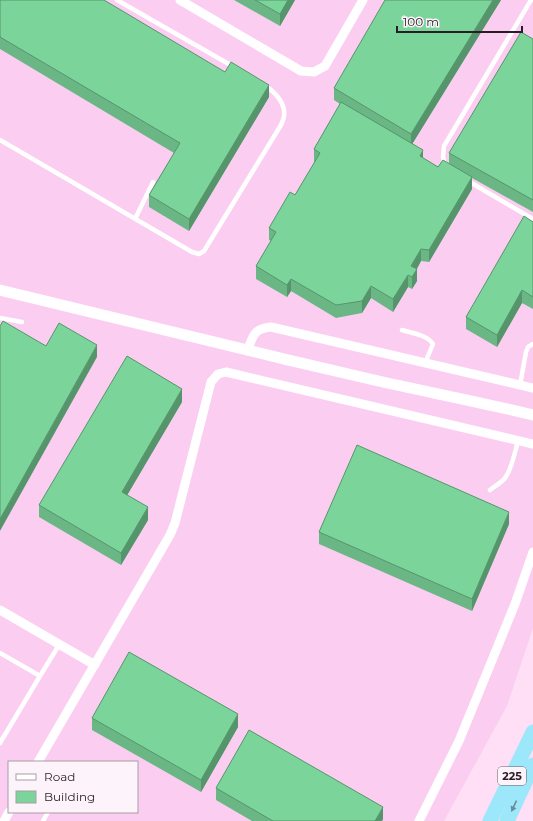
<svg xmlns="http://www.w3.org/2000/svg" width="533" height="821" font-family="Montserrat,sans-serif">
  <rect width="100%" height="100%" fill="#fedff6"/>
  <!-- built -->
  <path fill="#fbcef1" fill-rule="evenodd" d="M 0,0 L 533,0 L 533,628 L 507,706 L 444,821 L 0,821 ZM 9,762 L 137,762 L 137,812 L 9,812 Z"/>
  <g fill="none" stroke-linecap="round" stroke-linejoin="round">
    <!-- service -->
    <path stroke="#fff" stroke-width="4.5" d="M 117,0 L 234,67
      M 0,140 L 192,252 L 199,254 L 204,251 L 281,125 C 282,122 284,119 284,116 C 286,103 274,91 264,85
      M 445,166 L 443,157 L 444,146 L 531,0
      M 468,181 L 533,219
      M 135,219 L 153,182
      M 0,318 L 22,322
      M 402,330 C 412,333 427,335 433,344 L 425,363
      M 520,385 L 526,352 L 528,347 L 533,344
      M 490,490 C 495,486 501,483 505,478 C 512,469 515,451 518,441
      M 0,653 L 40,676 L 59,645
      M 0,743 L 40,676
      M 43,821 L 48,812"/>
    <!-- minor -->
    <path stroke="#fff" stroke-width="9" d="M 180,0 L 301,71 L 314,72 L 325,66 L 363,0
      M 247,351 C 254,335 253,329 271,327 L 533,388
      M 0,610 L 95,665
      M 38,762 L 170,535 L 175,523 L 211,382 L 218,374 L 226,372 L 533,444
      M 4,821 L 9,812
      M 419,821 L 459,741 L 515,604 L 533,552"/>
    <!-- tertiary -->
    <path stroke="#fff" stroke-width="11" d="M 0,290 C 124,321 249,351 374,380 C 427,392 480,402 533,415"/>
    <!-- trunk -->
    <path stroke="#9ce8fa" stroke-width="15" d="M 490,821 L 533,732
      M 507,821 L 533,765"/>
  </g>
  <!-- wall -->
  <path fill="#6ab785" d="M 0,0 L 225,72 L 269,97 L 189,231 L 149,207 L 149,195 L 174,153 L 0,49 Z
    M 234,0 L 295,0 L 280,26 Z
    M 501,0 L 412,144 L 423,158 L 438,167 L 449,163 L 449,153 L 533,39 L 533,212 L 472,178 L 472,189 L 429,262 L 421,261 L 417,269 L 417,281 L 412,289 L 408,287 L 393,312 L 371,298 L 362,313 L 336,318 L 291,291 L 287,297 L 256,279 L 256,266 L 271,241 L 269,240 L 269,228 L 295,195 L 315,162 L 314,162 L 314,149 L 340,104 L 334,100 L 334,88 Z
    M 533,222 L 533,309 L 522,303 L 497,347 L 466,329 L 466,317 Z
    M 182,402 L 127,495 L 148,520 L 121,565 L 39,517 L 39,505 Z
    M 509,524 L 472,611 L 319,544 L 319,532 Z
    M 92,718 L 238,727 L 201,792 L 92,730 Z
    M 216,788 L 383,819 L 382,821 L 252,821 L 216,800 Z"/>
  <!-- shaded-wall -->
  <path fill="#56956c" d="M 288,0 L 295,0 L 280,26 L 280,14 Z
    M 493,0 L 501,0 L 411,146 L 411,134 Z
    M 269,85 L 269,97 L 189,231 L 189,219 Z
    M 423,150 L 423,163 L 420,156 Z
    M 472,177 L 472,189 L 429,262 L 429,250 Z
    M 421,249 L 421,261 L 412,277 L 411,266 Z
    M 417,269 L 417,281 L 412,289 L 412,277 Z
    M 408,275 L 408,287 L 393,312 L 393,299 Z
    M 291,279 L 291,291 L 287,297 L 287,285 Z
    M 371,286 L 371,298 L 362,313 L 362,301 Z
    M 522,290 L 522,303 L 497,347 L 497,335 Z
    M 97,345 L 97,357 L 0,531 L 0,519 Z
    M 182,389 L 182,402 L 122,504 L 122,492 Z
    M 148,507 L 148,520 L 121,565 L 121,553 Z
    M 509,512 L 509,524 L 472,611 L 472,599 Z
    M 238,714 L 238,727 L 201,792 L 201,780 Z
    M 383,807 L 383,819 L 382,821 L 375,821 Z"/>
  <!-- building -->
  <path fill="#7bd59b" stroke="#56956c" d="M 0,0 L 104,0 L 225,72 L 231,62 L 269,85 L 189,219 L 149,195 L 180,143 L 0,37 Z
    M 255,0 L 288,0 L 280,14 Z
    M 385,0 L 493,0 L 411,134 L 334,88 Z
    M 521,32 L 533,39 L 533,200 L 449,153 Z
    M 341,102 L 423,150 L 420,156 L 438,167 L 443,160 L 472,177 L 429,250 L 421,249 L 411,266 L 417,269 L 412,277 L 408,275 L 393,299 L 371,286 L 362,301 L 336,305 L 291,279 L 287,285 L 256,266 L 276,232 L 269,228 L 290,192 L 295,195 L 320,153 L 314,149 Z
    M 524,216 L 533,222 L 533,297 L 522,290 L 497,335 L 466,317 Z
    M 3,321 L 46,346 L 59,323 L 97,345 L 0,519 L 0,326 Z
    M 127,356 L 182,389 L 122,492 L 148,507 L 121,553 L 39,505 Z
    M 357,445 L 509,512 L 472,599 L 319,532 Z
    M 129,652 L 238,714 L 201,780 L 92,718 Z
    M 249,730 L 383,807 L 375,821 L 273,821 L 216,788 Z"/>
  <!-- one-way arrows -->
  <defs><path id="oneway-solid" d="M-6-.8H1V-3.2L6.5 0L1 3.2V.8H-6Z"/></defs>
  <use fill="#698c9b" href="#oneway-solid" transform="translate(514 806) rotate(115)"/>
  <g text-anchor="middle" stroke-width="4" stroke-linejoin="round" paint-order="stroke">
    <!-- shield labels -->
    <rect fill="#fcf4fa" stroke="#695d66" stroke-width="1" x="498" y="767" width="28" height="18" rx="3"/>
    <g font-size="11" font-weight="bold" fill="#2a1c27">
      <text x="512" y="780">225</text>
    </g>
  </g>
  <!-- legend -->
  <rect x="8" y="761" width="130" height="52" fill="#fcf4fa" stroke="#a89ea6"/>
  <rect x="16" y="774" width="20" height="6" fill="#ffffff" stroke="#a89ea6"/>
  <text x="44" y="781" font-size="12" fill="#2a1c27">Road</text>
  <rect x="16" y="791" width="20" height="12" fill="#7bd59b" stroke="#a89ea6"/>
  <text x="44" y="801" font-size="12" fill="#2a1c27">Building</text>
  <!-- scale -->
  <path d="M397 26v6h125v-6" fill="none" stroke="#2a1c27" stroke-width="2"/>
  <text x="403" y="26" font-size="12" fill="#2a1c27" stroke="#fcf4fa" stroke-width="3" paint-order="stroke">100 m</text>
</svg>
